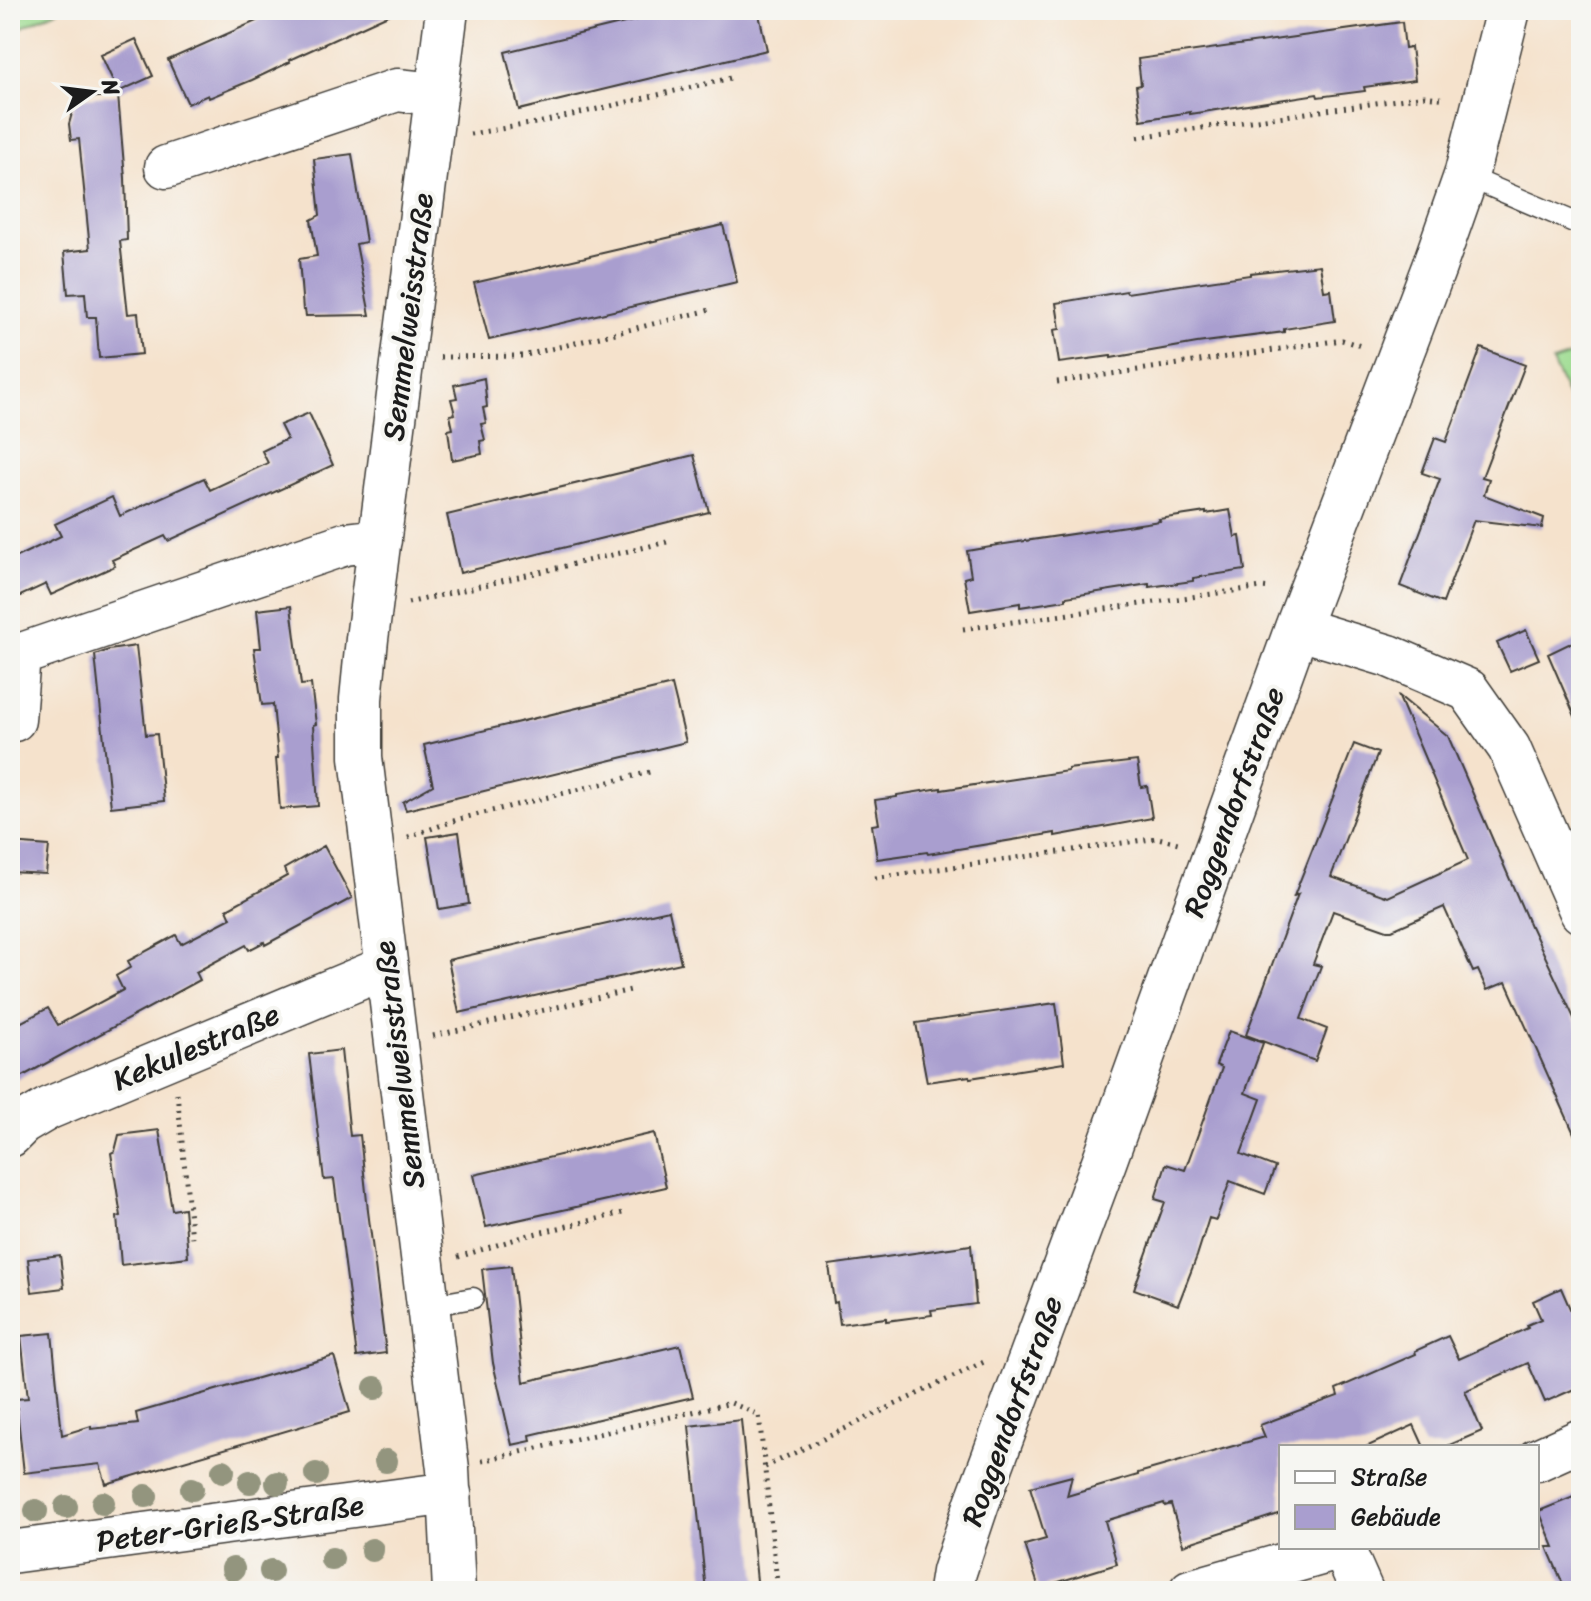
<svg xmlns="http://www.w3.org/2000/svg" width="1591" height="1601" font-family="Sriracha,sans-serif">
  <rect width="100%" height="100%" fill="#f6f6f2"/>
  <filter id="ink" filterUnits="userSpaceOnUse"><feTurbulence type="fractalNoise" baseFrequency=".0125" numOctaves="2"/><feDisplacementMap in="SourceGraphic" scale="16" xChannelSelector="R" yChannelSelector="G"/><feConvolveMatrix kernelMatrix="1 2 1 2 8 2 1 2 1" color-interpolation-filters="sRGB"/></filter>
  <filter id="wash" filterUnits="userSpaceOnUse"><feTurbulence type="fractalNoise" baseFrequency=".006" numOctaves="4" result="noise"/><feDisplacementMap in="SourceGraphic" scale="32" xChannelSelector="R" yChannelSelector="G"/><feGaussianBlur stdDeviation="1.8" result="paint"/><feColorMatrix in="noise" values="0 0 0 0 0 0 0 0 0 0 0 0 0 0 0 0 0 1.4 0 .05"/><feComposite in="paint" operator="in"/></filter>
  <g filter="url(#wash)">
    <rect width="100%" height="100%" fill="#f5e2cc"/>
    <!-- green -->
    <path fill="#9edc91" stroke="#5d7c56" stroke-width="2" d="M 10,10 L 59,10 L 16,30 L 10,46 Z
      M 1581,353 L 1581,426 L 1552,362 Z"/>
    <g id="blocks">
      <!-- building -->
      <path fill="#a99ecf" d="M 281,10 L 399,10 L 289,60 L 290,62 L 252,80 L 209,98 L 208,95 L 188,104 L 168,60 Z
        M 678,10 L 758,10 L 767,50 L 519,110 L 505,52 Z
        M 1402,22 L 1405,48 L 1411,47 L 1415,80 L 1364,87 L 1365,91 L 1318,97 L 1317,94 L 1190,114 L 1190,112 L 1141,120 L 1136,86 L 1141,85 L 1138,59 Z
        M 136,39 L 153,76 L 118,92 L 101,55 Z
        M 118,95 L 125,178 L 127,240 L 120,241 L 128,314 L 138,313 L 142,354 L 99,358 L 96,317 L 87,317 L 85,293 L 68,294 L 64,252 L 90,249 L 79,139 L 71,140 L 69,124 L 76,99 Z
        M 352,154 L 366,242 L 356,244 L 370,315 L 306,316 L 305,310 L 303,310 L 299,259 L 317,256 L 311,220 L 320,215 L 314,159 Z
        M 723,225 L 737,282 L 489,340 L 474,283 Z
        M 1320,265 L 1324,291 L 1331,290 L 1335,321 L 1284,329 L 1284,332 L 1197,343 L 1111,358 L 1111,356 L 1059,363 L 1054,330 L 1060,329 L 1056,303 L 1126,291 L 1127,293 L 1250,275 L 1250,273 Z
        M 1481,348 L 1525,365 L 1482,477 L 1489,479 L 1484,495 L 1544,518 L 1542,528 L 1474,520 L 1443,603 L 1400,586 L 1440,479 L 1422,473 L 1435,438 L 1446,442 Z
        M 484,378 L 487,407 L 483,408 L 486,423 L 481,424 L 485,440 L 480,441 L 482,454 L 452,460 L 448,430 L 453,429 L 450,415 L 455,414 L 451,399 L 457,398 L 454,385 Z
        M 309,413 L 333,465 L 168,541 L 165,536 L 112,560 L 115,566 L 51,595 L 46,584 L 18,597 L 10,579 L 10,560 L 61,536 L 55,524 L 112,497 L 120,516 L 204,478 L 210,490 L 268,463 L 262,451 L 287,439 L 280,425 Z
        M 694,455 L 709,512 L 460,573 L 447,515 Z
        M 1230,510 L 1235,537 L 1240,536 L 1245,570 L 1193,578 L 1193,581 L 1149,587 L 1149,584 L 1066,597 L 1066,600 L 1020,607 L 1020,603 L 970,611 L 964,578 L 971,576 L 967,551 L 991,547 L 991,546 L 1160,521 L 1159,519 L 1206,512 L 1206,514 Z
        M 291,606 L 301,685 L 311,684 L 316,724 L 313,725 L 318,806 L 280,809 L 276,758 L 278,758 L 273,704 L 262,705 L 254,648 L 261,648 L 257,610 Z
        M 1526,630 L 1539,659 L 1510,671 L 1497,643 Z
        M 1581,638 L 1581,730 L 1548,654 Z
        M 136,646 L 146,735 L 157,734 L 164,801 L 111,807 L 95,655 L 109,650 Z
        M 672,685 L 686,742 L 406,810 L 403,802 L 433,785 L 424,745 Z
        M 1398,695 L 1448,736 L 1530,926 L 1531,926 L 1581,1033 L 1581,1149 L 1506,982 L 1487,990 L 1478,970 L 1473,972 L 1444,907 L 1392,930 L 1387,930 L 1333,911 L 1313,964 L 1321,966 L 1301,1019 L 1327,1029 L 1315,1061 L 1246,1035 L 1298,894 L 1294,896 L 1354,744 L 1378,753 L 1331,877 L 1388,897 L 1468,860 Z
        M 1137,761 L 1141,787 L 1147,786 L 1152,818 L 1055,836 L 1055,833 L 928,854 L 927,852 L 877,859 L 872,825 L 879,824 L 875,800 L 897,797 L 897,795 L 941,788 L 941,790 L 1068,771 L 1068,769 Z
        M 459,832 L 469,904 L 439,909 L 427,837 Z
        M 10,843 L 49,846 L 46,874 L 10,872 Z
        M 324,846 L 352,898 L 265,945 L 264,942 L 249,950 L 246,945 L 196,972 L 200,980 L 10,1083 L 10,1028 L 48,1008 L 58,1025 L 123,990 L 116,976 L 131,967 L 128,961 L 176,935 L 181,944 L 231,918 L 227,909 L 287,876 L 284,869 Z
        M 669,910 L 681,963 L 459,1013 L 448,960 Z
        M 1056,1003 L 1064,1063 L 970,1078 L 970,1076 L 927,1082 L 916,1023 Z
        M 1229,1031 L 1263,1043 L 1245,1093 L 1261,1099 L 1241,1154 L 1275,1167 L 1265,1194 L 1230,1181 L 1216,1220 L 1209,1218 L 1197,1256 L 1178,1305 L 1134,1289 L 1165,1202 L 1155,1199 L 1166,1164 L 1185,1170 L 1222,1068 L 1216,1065 Z
        M 341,1050 L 350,1136 L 360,1135 L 368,1211 L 386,1353 L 357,1357 L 334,1179 L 324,1180 L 309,1054 Z
        M 159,1130 L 172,1210 L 184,1208 L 188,1257 L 121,1265 L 117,1217 L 121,1216 L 111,1153 L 115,1151 L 119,1135 Z
        M 654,1133 L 666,1187 L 486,1227 L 474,1175 Z
        M 971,1245 L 976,1304 L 931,1310 L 932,1315 L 886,1321 L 886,1318 L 840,1324 L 837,1302 L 834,1303 L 829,1265 Z
        M 60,1255 L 64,1288 L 32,1292 L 28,1259 Z
        M 511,1266 L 524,1382 L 680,1345 L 693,1397 L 530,1435 L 531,1441 L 512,1445 L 493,1363 L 482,1269 Z
        M 1561,1288 L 1571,1311 L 1581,1306 L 1581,1386 L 1545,1402 L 1528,1363 L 1496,1377 L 1465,1391 L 1482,1431 L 1445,1447 L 1424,1447 L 1414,1425 L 1366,1447 L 1281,1447 L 1281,1513 L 1183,1545 L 1171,1504 L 1165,1506 L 1164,1503 L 1105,1521 L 1117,1564 L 1039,1588 L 1025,1545 L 1046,1539 L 1030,1487 L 1072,1476 L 1067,1496 L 1138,1475 L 1138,1473 L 1265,1437 L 1260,1425 L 1338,1396 L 1336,1389 L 1416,1354 L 1415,1351 L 1448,1336 L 1459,1359 L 1528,1328 L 1527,1325 L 1541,1319 L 1533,1301 Z
        M 52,1333 L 62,1435 L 91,1426 L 91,1429 L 138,1424 L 136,1413 L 334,1356 L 350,1412 L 106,1484 L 100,1464 L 24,1473 L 16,1399 L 28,1398 L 21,1336 Z
        M 741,1420 L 758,1591 L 706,1591 L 689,1426 Z
        M 1581,1494 L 1581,1591 L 1566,1591 L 1547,1547 L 1554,1547 L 1539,1511 Z"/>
    </g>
  </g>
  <g filter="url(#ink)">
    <use href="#blocks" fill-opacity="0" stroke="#3d3a36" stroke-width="2"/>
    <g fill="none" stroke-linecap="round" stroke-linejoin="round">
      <!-- service casing -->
      <g stroke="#3d3a36" stroke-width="23">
        <path id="service" d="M 1466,176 L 1581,225
          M 428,1306 L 473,1298"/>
      </g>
      <!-- minor casing -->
      <g stroke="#3d3a36" stroke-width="45">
        <path id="minor" d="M 447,10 L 367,639 L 361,699 L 361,757 L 448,1469 L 454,1591
          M 166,167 L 397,90 L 435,94
          M 1297,628 L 1389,656 L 1468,690 L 1509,748 L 1581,912
          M 14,720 L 19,655 L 345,544 L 380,540
          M 10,1136 L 22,1124 L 49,1108 L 387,967
          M 1537,1460 L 1581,1440
          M 1343,1548 L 1362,1591
          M 10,1552 L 450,1493
          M 1190,1591 L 1345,1547"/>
      </g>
      <!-- tertiary casing -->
      <g stroke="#3d3a36" stroke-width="47">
        <path id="tertiary" d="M 951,1591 L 954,1572 L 977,1503 L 1104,1162 L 1297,628 L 1434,267 L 1466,176 L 1508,10"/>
      </g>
      <!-- path -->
      <path stroke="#3d3a36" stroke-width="5" stroke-dasharray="2 6" stroke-linecap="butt" d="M 470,134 L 542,122 L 735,77
        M 1138,137 L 1425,96 L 1446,99
        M 440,357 L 522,356 L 710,310
        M 1057,382 L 1342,340 L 1364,347
        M 408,603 L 667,542
        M 963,629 L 1262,587 L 1272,588
        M 408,837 L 459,819 L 650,772
        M 875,878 L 1158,838 L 1178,843
        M 433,1036 L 635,989
        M 177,1093 L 192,1239
        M 458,1257 L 529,1235 L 627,1212
        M 482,1461 L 731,1403 L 759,1415 L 778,1591
        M 765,1467 L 988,1360"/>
      <!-- service -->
      <use href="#service" stroke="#fff" stroke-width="20"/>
      <!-- minor -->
      <use href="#minor" stroke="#fff" stroke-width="42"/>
      <!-- tertiary -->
      <use href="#tertiary" stroke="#fff" stroke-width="44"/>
    </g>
    <!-- trees -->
    <g fill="#93957e">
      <circle cx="375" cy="1388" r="12"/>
      <circle cx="386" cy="1461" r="12"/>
      <circle cx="223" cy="1471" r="12"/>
      <circle cx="316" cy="1474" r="12"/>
      <circle cx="250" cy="1482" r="12"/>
      <circle cx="277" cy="1483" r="12"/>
      <circle cx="192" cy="1489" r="12"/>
      <circle cx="146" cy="1496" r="12"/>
      <circle cx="103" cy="1503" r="12"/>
      <circle cx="66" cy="1507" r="12"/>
      <circle cx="36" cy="1511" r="12"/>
      <circle cx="372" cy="1550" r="12"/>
      <circle cx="332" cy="1559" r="12"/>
      <circle cx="233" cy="1569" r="12"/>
      <circle cx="271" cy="1571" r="12"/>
    </g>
  </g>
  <g text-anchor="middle" stroke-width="8" stroke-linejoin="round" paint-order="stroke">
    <!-- street labels -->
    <g font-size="30" fill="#1c1c1c" stroke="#f6f6f2">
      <text transform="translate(408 317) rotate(-83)" y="10">Semmelweisstraße</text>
      <text transform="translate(1234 802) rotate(-70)" y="10">Roggendorfstraße</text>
      <text transform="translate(196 1047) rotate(-23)" y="10">Kekulestraße</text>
      <text transform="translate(399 1065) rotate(-97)" y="10">Semmelweisstraße</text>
      <text transform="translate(1012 1411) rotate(-70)" y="10">Roggendorfstraße</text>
      <text transform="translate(230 1523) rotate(-8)" y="10">Peter-Grieß-Straße</text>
    </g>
  </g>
  <!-- margin -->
  <rect width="1591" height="1601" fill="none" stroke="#f6f6f2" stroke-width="40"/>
  <!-- legend -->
  <rect x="1279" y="1445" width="260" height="104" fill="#f6f6f2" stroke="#9f9f9c" stroke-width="2"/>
  <rect x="1295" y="1471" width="40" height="12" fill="#ffffff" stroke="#9f9f9c" stroke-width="2"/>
  <text x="1351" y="1485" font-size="24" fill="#1c1c1c">Straße</text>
  <rect x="1295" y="1505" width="40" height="24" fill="#a99ecf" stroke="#9f9f9c" stroke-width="2"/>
  <text x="1351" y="1525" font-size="24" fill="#1c1c1c">Gebäude</text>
  <!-- north arrow -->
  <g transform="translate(92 92) rotate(76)" stroke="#f6f6f2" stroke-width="6" paint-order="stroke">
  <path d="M0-6L14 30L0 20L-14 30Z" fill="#1c1c1c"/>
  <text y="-12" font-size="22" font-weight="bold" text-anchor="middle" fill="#1c1c1c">N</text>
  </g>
</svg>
